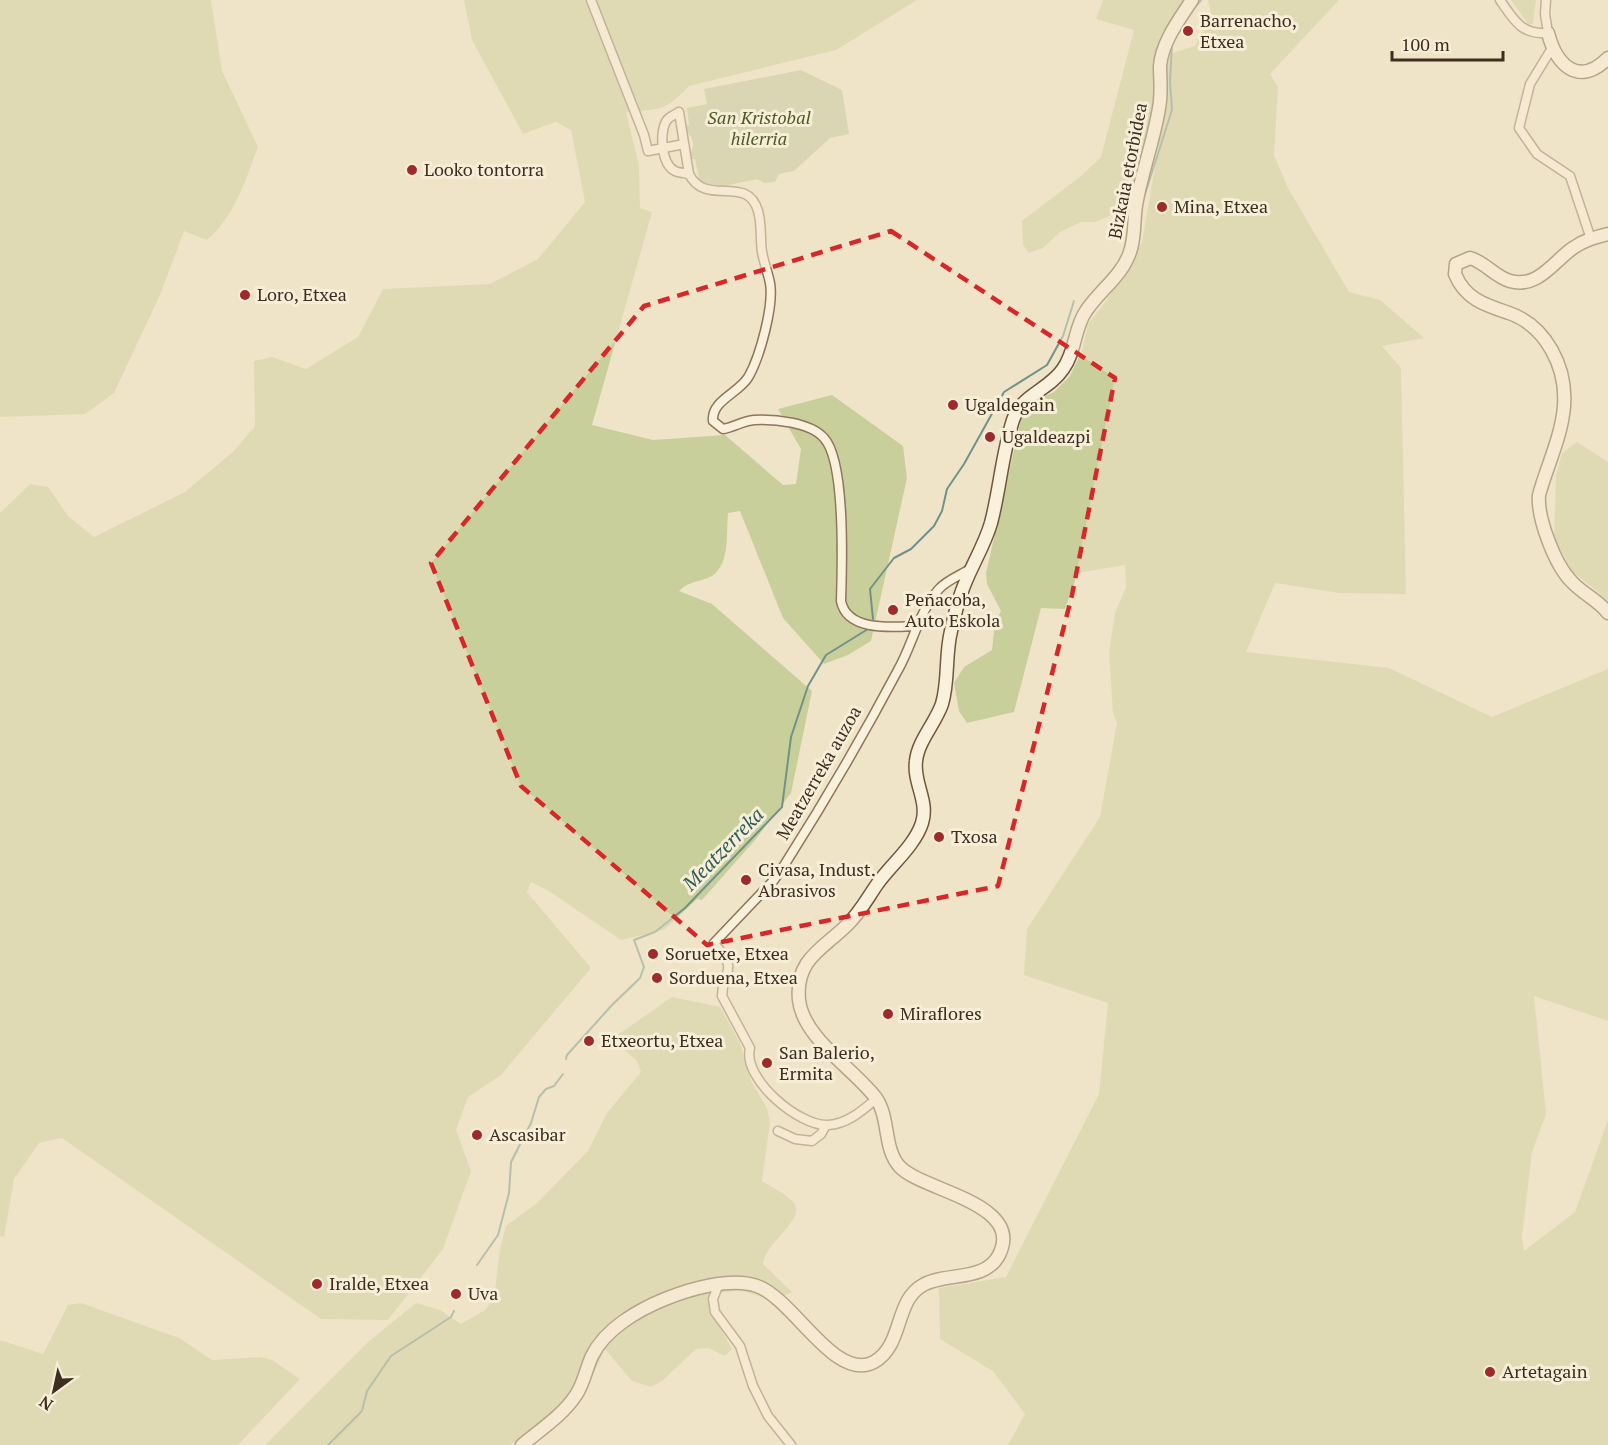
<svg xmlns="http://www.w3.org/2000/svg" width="1608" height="1445" font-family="'PT Serif',serif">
  <rect width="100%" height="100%" fill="#f0e4c8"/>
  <!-- green -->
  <path fill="#c9cf9b" d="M 0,0 L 211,0 L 222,71 L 258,147 C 245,181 235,216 207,240 L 184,231 L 160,295 L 114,393 L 85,414 L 0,417 Z
    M 464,0 L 917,0 L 836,50 L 689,86 C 665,112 659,109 626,112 L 639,165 L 640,208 L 652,212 L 592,425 L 653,440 L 725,435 L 783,485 L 796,484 L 801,449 L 778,409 L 832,395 L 903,446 L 907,478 L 871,641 L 848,655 L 824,664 L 783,618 L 740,511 L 728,513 C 726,533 731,569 708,578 C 697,582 688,582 679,591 L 712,604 L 812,691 L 791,793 L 755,840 L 702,900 L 697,899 L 664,930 L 621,940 L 549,891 L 531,882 L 527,892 L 591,968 L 501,1075 L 468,1097 L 456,1130 L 471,1171 L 443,1249 L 388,1320 L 321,1319 L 62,1138 L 39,1143 L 14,1179 L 4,1237 L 0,1236 L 0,513 L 30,484 L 48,487 L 68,516 L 94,537 L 185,492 L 234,451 L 255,426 L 254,361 L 272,357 L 306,369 L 358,337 L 383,289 L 490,284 L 538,259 L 585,202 L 571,130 L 556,122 L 523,134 L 472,40 Z
    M 1103,0 L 1187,0 L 1169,32 L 1156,107 L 1131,207 L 1095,222 L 1081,222 L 1060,232 L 1043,248 L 1029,253 L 1023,245 L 1022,221 L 1081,176 L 1101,157 L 1134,30 L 1096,19 Z
    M 1208,0 L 1339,0 L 1270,74 L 1278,87 L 1274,155 L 1288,188 L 1349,292 L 1380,300 L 1424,338 L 1382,346 L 1401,368 L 1406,594 L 1339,593 L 1275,583 L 1246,652 L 1389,668 L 1492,717 L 1608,669 L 1608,1021 L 1534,996 L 1546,1114 L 1532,1152 L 1522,1237 L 1524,1251 L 1575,1212 L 1608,1120 L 1608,1445 L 1008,1445 L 1025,1414 L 993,1371 L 940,1339 L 939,1288 L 1006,1277 L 1099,1094 L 1108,1003 L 1024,975 L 1027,929 L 1100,817 L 1117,723 L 1113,713 L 1109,653 L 1115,613 L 1126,587 L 1125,565 L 1078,573 L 1065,609 L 1041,608 L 1014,712 L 967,723 L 959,711 L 954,683 L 964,667 L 992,650 L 995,622 L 1001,611 L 987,584 L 986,573 L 1022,415 L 1032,402 L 1054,392 L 1070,376 L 1082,351 L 1088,324 L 1106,301 L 1142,242 L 1166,102 L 1166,55 L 1195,46 L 1212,17 Z
    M 1511,0 L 1536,0 L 1533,24 L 1528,24 Z
    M 1577,442 L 1608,462 L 1608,605 L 1598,592 L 1572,571 L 1554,538 L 1556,475 L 1562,453 Z
    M 672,997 L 720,1007 L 740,1043 L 751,1081 L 767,1108 L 770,1123 L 762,1181 C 771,1187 788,1195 794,1203 C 806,1220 764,1243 763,1264 L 792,1292 L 773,1301 L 741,1290 L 714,1294 L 710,1310 L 732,1349 L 725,1356 L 708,1348 L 696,1349 L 662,1381 L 651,1387 L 632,1381 L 605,1349 L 582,1397 L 510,1445 L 265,1445 L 367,1343 L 416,1303 L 440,1310 L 461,1324 L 485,1310 L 494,1298 L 500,1249 L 506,1226 L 537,1203 L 588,1151 L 607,1113 L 641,1072 L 637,1061 L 612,1039 Z
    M 81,1303 L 179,1338 L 212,1360 L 261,1357 L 272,1360 L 300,1379 L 238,1445 L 0,1445 L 0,1340 L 43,1354 L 68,1305 Z"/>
  <!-- cemetery -->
  <path fill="#bfc49a" d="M 801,70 L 842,90 L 849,134 L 830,138 L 794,171 L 779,174 L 775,182 L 764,183 L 757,179 L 724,186 L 700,184 L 695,159 L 691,159 C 689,152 693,151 693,144 C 693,135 686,134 685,126 L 689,125 L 687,108 L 707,104 L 704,89 Z"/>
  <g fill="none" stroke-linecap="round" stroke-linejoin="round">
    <!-- stream -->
    <path stroke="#6f938a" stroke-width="2" d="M 1187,17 L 1201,0
      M 1145,194 L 1172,110 L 1170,82 L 1172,43
      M 873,619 L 870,589 L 894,558 L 911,549 L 934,526 L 942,511 L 947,489 L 964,464 L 1004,392 L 1047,365 L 1063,336 L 1074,301
      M 566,1059 L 567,1055 L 612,1005 L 640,978 L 644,967 L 634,940 L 655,932 L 685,908 L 782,807 L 791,737 L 808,686 L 826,655 L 868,629
      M 477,1265 L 498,1235 L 509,1193 L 511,1162 L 531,1123 L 539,1097 L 546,1089 L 554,1086 L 563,1074
      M 328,1445 L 362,1411 L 367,1391 L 391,1356 L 451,1317 L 454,1311"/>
    <!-- street casing -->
    <g stroke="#8d765c" stroke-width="11">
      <path id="street" d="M 591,0 L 644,135 L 648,151 L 684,144
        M 1500,0 C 1514,20 1521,35 1548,33 L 1545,14 L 1546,0
        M 1552,48 L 1530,84 L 1519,128 L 1537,154 L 1570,176 L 1591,239
        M 679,112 L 689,174 C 685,173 679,173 675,171 C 661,164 659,131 667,120 C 670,116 675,115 679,112 Z
        M 689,174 C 706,208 747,173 758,211 C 762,224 760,239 762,252 C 764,263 768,273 770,283 C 774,306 760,356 749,376 C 740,393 711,400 713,421 L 723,429 C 734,427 743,421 754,420 C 774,419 810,422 824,438 C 846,462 842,568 841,601 C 847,632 893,627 915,626
        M 876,1099 C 862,1111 847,1124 828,1125 C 800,1127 742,1079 750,1048 L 722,996 C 723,966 740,974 714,943 L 774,880 L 785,864 C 825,801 863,736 898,670 C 913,644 918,613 939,589 C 948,579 962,575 973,567
        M 778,1131 L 795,1139 L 812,1141 L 821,1134 L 826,1125
        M 718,1286 L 713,1299 L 715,1312 L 740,1346 L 753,1386 L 768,1416 L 791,1445"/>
    </g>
    <!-- secondary casing -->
    <g stroke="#6f573f" stroke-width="15">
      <path id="secondary" d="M 1548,33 C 1556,64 1578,88 1608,58
        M 1608,234 C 1596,237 1584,240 1573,248 C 1554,261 1538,289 1510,281 C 1495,277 1485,262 1470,258 L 1456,264 L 1455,274 C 1465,299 1485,305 1509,313 C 1546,326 1567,367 1564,406 C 1562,435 1547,466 1539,495 C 1537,518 1555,565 1572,582 C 1583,594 1598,600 1608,613
        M 522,1445 C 540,1430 563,1415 576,1395 C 584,1383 586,1369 592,1356 C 605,1329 638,1310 665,1299 C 690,1289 730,1277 757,1286 C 794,1299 835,1383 874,1362 C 904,1345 894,1301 923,1285 C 946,1272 985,1282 999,1255 C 1025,1203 923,1191 900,1167 C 883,1149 890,1118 876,1098 C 854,1069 803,1038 799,1000 C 795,959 823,949 847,925 C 860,913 868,897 878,883 C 892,864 915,845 922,823 C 929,801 913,783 916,761 C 918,741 935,724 942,704 C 949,681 945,655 951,631 C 954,618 957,604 962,591 C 970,568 984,547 991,523 C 1000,489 1002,454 1013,420 C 1021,395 1049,390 1063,369 C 1076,351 1074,328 1086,311 C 1100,290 1122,276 1130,252 C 1136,235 1133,217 1137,200 C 1143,169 1154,139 1159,108 C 1162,93 1160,80 1160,66 C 1162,42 1179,20 1192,0"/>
    </g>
    <!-- street -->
    <use href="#street" stroke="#faf1dc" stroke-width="8"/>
    <!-- secondary -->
    <use href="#secondary" stroke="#faf1dc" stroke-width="12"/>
  </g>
  <!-- marked area -->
  <path d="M0 0H1608V1445H0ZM 891,231 L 1115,378 L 1072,595 L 998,886 L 707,945 L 521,786 L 431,563 L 644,306 Z" fill="#f0e4c8" fill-opacity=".55" fill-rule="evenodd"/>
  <path fill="none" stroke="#d62828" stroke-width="4.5" stroke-dasharray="12 8" stroke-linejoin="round" d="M 891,231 L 1115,378 L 1072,595 L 998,886 L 707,945 L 521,786 L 431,563 L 644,306 Z"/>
  <!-- markers -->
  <g fill="#9e2a2b" stroke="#f7eed8" stroke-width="2">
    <circle cx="1188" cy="31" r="6"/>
    <circle cx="412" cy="170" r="6"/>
    <circle cx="1162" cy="207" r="6"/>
    <circle cx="245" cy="295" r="6"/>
    <circle cx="953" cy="405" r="6"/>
    <circle cx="990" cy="437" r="6"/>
    <circle cx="893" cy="610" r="6"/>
    <circle cx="939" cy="837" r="6"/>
    <circle cx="746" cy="880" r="6"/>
    <circle cx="653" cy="954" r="6"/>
    <circle cx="657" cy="978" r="6"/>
    <circle cx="888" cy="1014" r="6"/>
    <circle cx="589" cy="1041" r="6"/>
    <circle cx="767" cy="1063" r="6"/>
    <circle cx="477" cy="1135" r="6"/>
    <circle cx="317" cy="1284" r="6"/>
    <circle cx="456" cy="1294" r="6"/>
    <circle cx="1490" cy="1372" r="6"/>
  </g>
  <g text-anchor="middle" stroke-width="6" stroke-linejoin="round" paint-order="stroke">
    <!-- poi labels -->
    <g font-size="18" fill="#3d2e20" stroke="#f7eed8" text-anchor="start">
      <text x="1200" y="27">Barrenacho,<tspan x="1200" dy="21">Etxea</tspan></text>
      <text x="424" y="176">Looko tontorra</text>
      <text x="1174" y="213">Mina, Etxea</text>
      <text x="257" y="301">Loro, Etxea</text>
      <text x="965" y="411">Ugaldegain</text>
      <text x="1002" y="443">Ugaldeazpi</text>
      <text x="905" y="606">Peñacoba,<tspan x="905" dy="21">Auto Eskola</tspan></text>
      <text x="951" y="843">Txosa</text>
      <text x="758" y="876">Civasa, Indust.<tspan x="758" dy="21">Abrasivos</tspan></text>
      <text x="665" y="960">Soruetxe, Etxea</text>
      <text x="669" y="984">Sorduena, Etxea</text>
      <text x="900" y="1020">Miraflores</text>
      <text x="601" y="1047">Etxeortu, Etxea</text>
      <text x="779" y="1059">San Balerio,<tspan x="779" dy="21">Ermita</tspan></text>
      <text x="489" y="1141">Ascasibar</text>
      <text x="329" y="1290">Iralde, Etxea</text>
      <text x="468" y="1300">Uva</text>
      <text x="1502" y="1378">Artetagain</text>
    </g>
    <!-- park labels -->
    <g font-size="18" font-style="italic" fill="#4d5a26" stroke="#f7eed8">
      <text x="759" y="124">San Kristobal<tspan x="759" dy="21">hilerria</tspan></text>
    </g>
    <!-- street labels -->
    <g font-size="18" fill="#3d2e20" stroke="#f7eed8">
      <text transform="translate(1128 171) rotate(-79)" y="6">Bizkaia etorbidea</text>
      <text transform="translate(819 773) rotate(-60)" y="6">Meatzerreka auzoa</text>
    </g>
    <!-- water labels -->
    <g font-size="20" font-style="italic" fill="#2f5d5a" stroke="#f7eed8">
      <text transform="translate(723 849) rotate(-46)" y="7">Meatzerreka</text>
    </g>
  </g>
  <!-- north arrow -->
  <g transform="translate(54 1391) rotate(213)" stroke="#f7eed8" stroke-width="4.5" paint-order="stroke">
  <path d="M0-4.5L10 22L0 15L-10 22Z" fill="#3d2e20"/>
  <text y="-9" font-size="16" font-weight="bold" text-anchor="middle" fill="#3d2e20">N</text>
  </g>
  <!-- scale -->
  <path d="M1392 51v9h111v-9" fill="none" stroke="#3d2e20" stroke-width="3"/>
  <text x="1401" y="51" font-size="18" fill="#3d2e20" stroke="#f7eed8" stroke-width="4.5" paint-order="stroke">100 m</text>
</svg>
